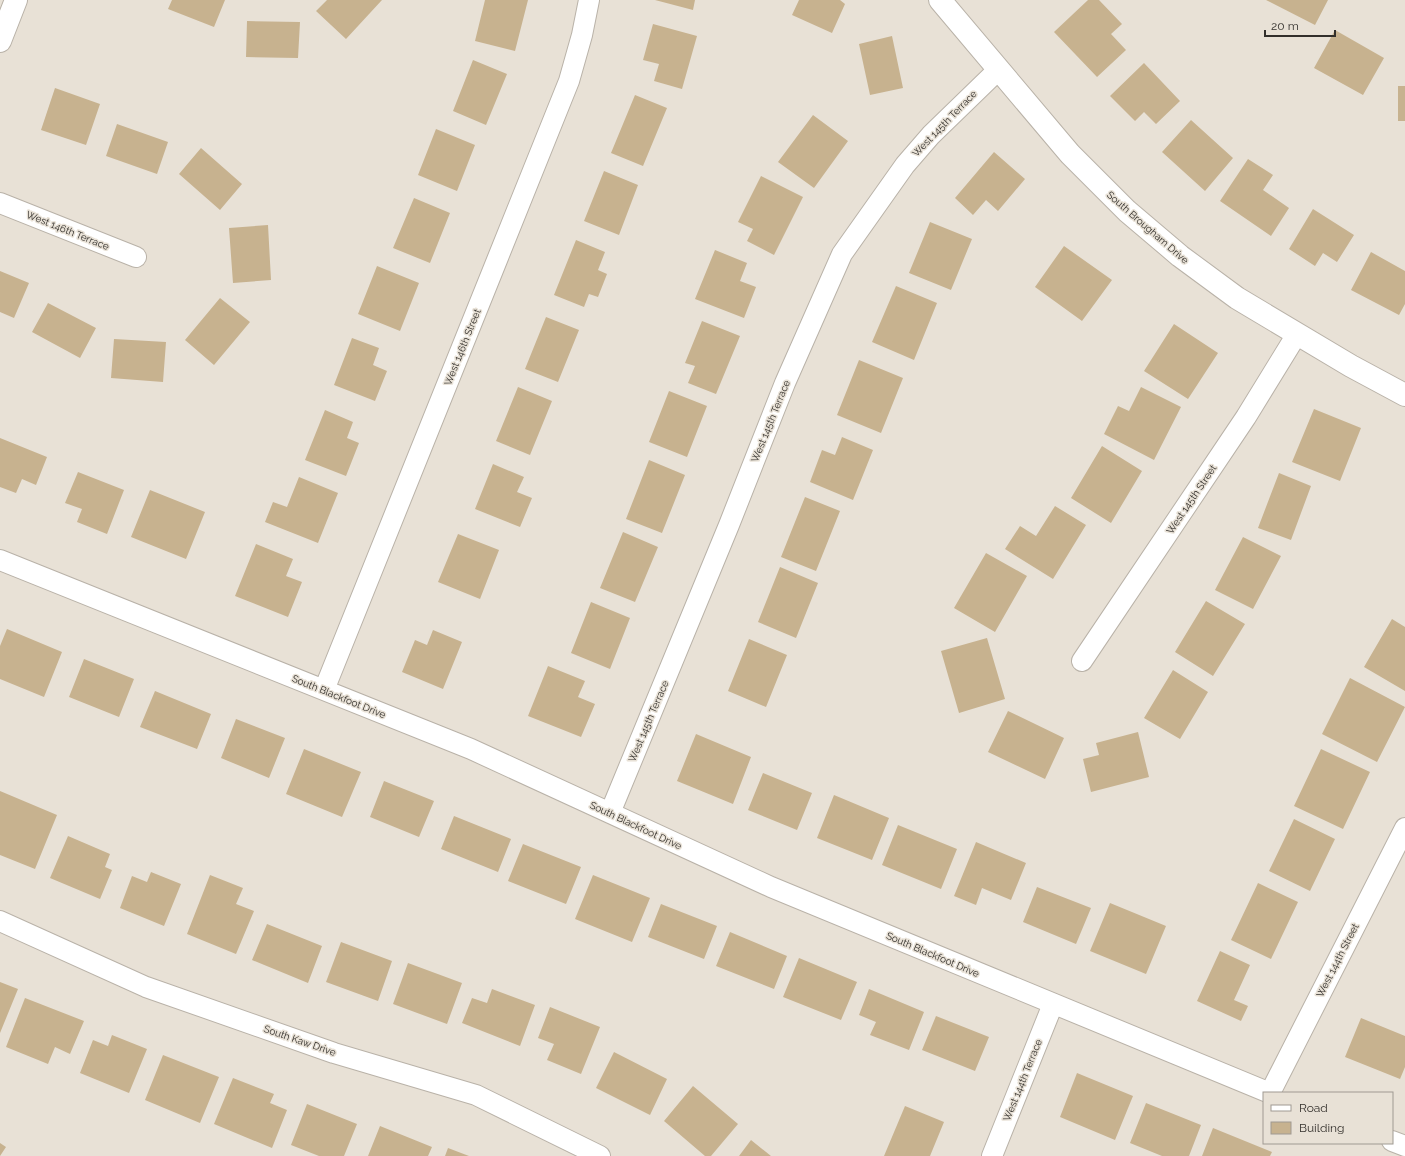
<svg xmlns="http://www.w3.org/2000/svg" width="1405" height="1156" font-family="Raleway,sans-serif">
  <rect width="100%" height="100%" fill="#e8e1d6"/>
  <!-- building -->
  <path fill="#c7b28f" d="M 172,0 L 225,0 L 214,27 L 168,9 Z
    M 327,0 L 382,0 L 346,39 L 316,11 Z
    M 485,0 L 528,0 L 515,51 L 475,41 Z
    M 655,0 L 695,0 L 693,10 Z
    M 799,0 L 840,0 L 845,4 L 832,33 L 792,15 Z
    M 1088,0 L 1099,0 L 1122,24 L 1111,34 L 1126,50 L 1097,77 L 1054,32 Z
    M 1266,0 L 1328,0 L 1315,25 Z
    M 247,21 L 300,22 L 298,58 L 246,57 Z
    M 653,24 L 697,36 L 682,89 L 654,81 L 659,64 L 643,60 Z
    M 1335,30 L 1384,58 L 1363,95 L 1314,68 Z
    M 892,36 L 903,88 L 870,95 L 859,44 Z
    M 473,60 L 507,74 L 486,125 L 453,111 Z
    M 1144,63 L 1180,101 L 1156,124 L 1144,112 L 1135,121 L 1110,96 Z
    M 1398,86 L 1405,86 L 1405,121 L 1398,121 Z
    M 55,88 L 100,104 L 86,145 L 41,130 Z
    M 635,95 L 667,108 L 643,166 L 611,153 Z
    M 813,115 L 848,141 L 814,188 L 778,162 Z
    M 1191,120 L 1233,158 L 1205,191 L 1162,152 Z
    M 117,124 L 168,142 L 157,174 L 106,156 Z
    M 436,129 L 475,145 L 457,191 L 418,175 Z
    M 201,148 L 242,184 L 220,210 L 179,174 Z
    M 994,152 L 1025,179 L 998,211 L 986,200 L 973,215 L 955,198 Z
    M 1248,159 L 1273,175 L 1263,190 L 1289,208 L 1271,236 L 1220,201 Z
    M 604,171 L 638,185 L 619,235 L 584,221 Z
    M 761,176 L 803,197 L 774,255 L 747,241 L 753,229 L 738,222 Z
    M 414,198 L 450,213 L 430,263 L 393,248 Z
    M 1313,209 L 1354,235 L 1337,262 L 1323,253 L 1315,266 L 1289,249 Z
    M 930,222 L 972,239 L 951,290 L 909,273 Z
    M 268,225 L 271,280 L 233,283 L 229,228 Z
    M 576,240 L 605,252 L 598,270 L 607,274 L 598,297 L 589,294 L 584,307 L 554,295 Z
    M 1064,246 L 1112,280 L 1082,321 L 1035,287 Z
    M 715,250 L 747,263 L 740,281 L 756,287 L 744,318 L 695,299 Z
    M 1371,252 L 1405,271 L 1405,304 L 1399,315 L 1351,290 Z
    M 377,266 L 419,283 L 400,331 L 358,314 Z
    M 0,271 L 29,283 L 14,318 L 0,312 Z
    M 896,286 L 937,303 L 914,360 L 872,342 Z
    M 220,298 L 250,322 L 214,365 L 185,340 Z
    M 48,303 L 96,328 L 80,358 L 32,332 Z
    M 546,317 L 579,330 L 558,382 L 525,369 Z
    M 702,321 L 740,336 L 716,394 L 688,383 L 695,366 L 685,363 Z
    M 1174,324 L 1218,353 L 1188,399 L 1144,371 Z
    M 352,338 L 379,348 L 373,365 L 387,371 L 375,401 L 334,385 Z
    M 114,339 L 166,342 L 163,382 L 111,378 Z
    M 859,360 L 903,378 L 881,433 L 837,415 Z
    M 518,387 L 552,401 L 530,455 L 496,441 Z
    M 1141,387 L 1181,407 L 1154,460 L 1104,434 L 1118,406 L 1129,411 Z
    M 669,391 L 707,406 L 687,457 L 649,442 Z
    M 1314,409 L 1361,428 L 1340,481 L 1292,462 Z
    M 325,410 L 353,422 L 347,438 L 359,443 L 346,476 L 305,460 Z
    M 842,437 L 873,450 L 853,500 L 810,482 L 822,450 L 835,455 Z
    M 0,438 L 47,457 L 36,485 L 22,479 L 16,493 L 0,487 Z
    M 1102,446 L 1142,471 L 1111,523 L 1071,498 Z
    M 649,460 L 685,475 L 662,533 L 626,519 Z
    M 493,464 L 524,477 L 517,492 L 532,498 L 520,527 L 475,509 Z
    M 78,472 L 124,490 L 107,534 L 77,522 L 82,509 L 65,503 Z
    M 1279,473 L 1311,486 L 1291,540 L 1258,528 Z
    M 299,477 L 338,493 L 318,543 L 265,522 L 273,502 L 287,507 Z
    M 150,490 L 205,512 L 186,559 L 131,537 Z
    M 805,497 L 840,511 L 816,571 L 781,557 Z
    M 1055,506 L 1086,525 L 1053,579 L 1005,549 L 1020,526 L 1036,536 Z
    M 623,532 L 658,547 L 635,602 L 600,588 Z
    M 458,534 L 499,550 L 480,599 L 438,582 Z
    M 1243,537 L 1281,556 L 1253,609 L 1215,590 Z
    M 256,544 L 293,559 L 286,576 L 302,582 L 288,617 L 235,596 Z
    M 986,553 L 1027,576 L 995,632 L 954,608 Z
    M 780,567 L 818,583 L 796,638 L 758,622 Z
    M 1206,601 L 1245,624 L 1213,676 L 1175,652 Z
    M 591,602 L 630,618 L 610,669 L 571,653 Z
    M 1392,619 L 1405,627 L 1405,691 L 1364,667 Z
    M 7,629 L 62,652 L 44,697 L 0,679 L 0,646 Z
    M 433,630 L 462,642 L 443,689 L 402,672 L 415,640 L 427,645 Z
    M 987,638 L 1005,699 L 959,713 L 941,651 Z
    M 749,639 L 787,655 L 766,707 L 728,691 Z
    M 84,659 L 134,679 L 119,717 L 69,697 Z
    M 548,666 L 585,681 L 578,697 L 595,704 L 581,737 L 528,716 Z
    M 1173,670 L 1208,692 L 1180,739 L 1144,718 Z
    M 1350,678 L 1405,707 L 1377,762 L 1322,734 Z
    M 155,691 L 211,714 L 197,749 L 140,727 Z
    M 1008,711 L 1064,738 L 1045,779 L 988,752 Z
    M 236,719 L 285,738 L 269,778 L 221,758 Z
    M 1138,732 L 1149,777 L 1091,792 L 1083,759 L 1099,755 L 1096,743 Z
    M 696,734 L 751,757 L 733,804 L 677,781 Z
    M 304,749 L 361,772 L 342,817 L 286,794 Z
    M 1321,749 L 1370,772 L 1343,829 L 1294,806 Z
    M 763,773 L 812,793 L 797,830 L 748,810 Z
    M 384,781 L 434,801 L 419,837 L 370,817 Z
    M 0,791 L 57,815 L 35,869 L 0,855 Z
    M 834,795 L 889,818 L 872,860 L 817,838 Z
    M 454,816 L 511,839 L 498,872 L 441,849 Z
    M 1294,819 L 1335,839 L 1310,891 L 1269,871 Z
    M 898,825 L 957,849 L 941,889 L 882,865 Z
    M 68,836 L 110,854 L 105,867 L 112,870 L 100,899 L 50,878 Z
    M 976,842 L 1026,863 L 1011,900 L 982,888 L 976,905 L 954,896 Z
    M 523,844 L 581,867 L 566,904 L 508,881 Z
    M 151,872 L 181,884 L 164,926 L 120,908 L 132,876 L 147,882 Z
    M 210,875 L 243,888 L 236,904 L 254,911 L 236,954 L 187,934 Z
    M 593,875 L 650,898 L 632,942 L 575,919 Z
    M 1258,883 L 1298,902 L 1271,959 L 1231,940 Z
    M 1037,887 L 1091,908 L 1076,944 L 1023,922 Z
    M 1110,903 L 1166,926 L 1146,974 L 1090,951 Z
    M 661,904 L 717,926 L 704,959 L 648,937 Z
    M 267,924 L 322,946 L 308,983 L 252,960 Z
    M 730,932 L 787,956 L 774,989 L 716,966 Z
    M 341,942 L 392,961 L 378,1001 L 326,982 Z
    M 1220,951 L 1250,965 L 1234,1000 L 1248,1006 L 1241,1021 L 1197,1001 Z
    M 799,958 L 857,982 L 841,1020 L 783,997 Z
    M 408,963 L 462,983 L 447,1024 L 393,1004 Z
    M 0,982 L 18,989 L 0,1033 Z
    M 492,989 L 535,1005 L 520,1046 L 462,1023 L 472,998 L 487,1003 Z
    M 869,989 L 924,1012 L 909,1050 L 870,1035 L 876,1022 L 859,1015 Z
    M 25,998 L 84,1021 L 70,1054 L 55,1047 L 48,1064 L 6,1047 Z
    M 550,1007 L 600,1027 L 581,1074 L 547,1060 L 554,1044 L 538,1038 Z
    M 936,1016 L 989,1037 L 975,1071 L 922,1050 Z
    M 1361,1018 L 1405,1036 L 1405,1067 L 1400,1079 L 1345,1057 Z
    M 112,1035 L 147,1049 L 129,1093 L 80,1073 L 93,1040 L 108,1046 Z
    M 614,1052 L 667,1079 L 650,1115 L 596,1088 Z
    M 163,1055 L 219,1077 L 200,1123 L 145,1100 Z
    M 1077,1073 L 1133,1096 L 1115,1140 L 1060,1117 Z
    M 233,1078 L 274,1094 L 270,1103 L 287,1110 L 272,1148 L 214,1124 Z
    M 693,1086 L 738,1124 L 711,1156 L 705,1156 L 664,1121 Z
    M 1146,1103 L 1201,1125 L 1189,1156 L 1162,1156 L 1130,1143 Z
    M 307,1104 L 357,1124 L 344,1156 L 319,1156 L 291,1145 Z
    M 905,1106 L 944,1122 L 930,1156 L 884,1156 Z
    M 380,1126 L 432,1147 L 428,1156 L 368,1156 Z
    M 1213,1128 L 1272,1152 L 1270,1156 L 1202,1156 Z
    M 751,1140 L 771,1156 L 739,1156 Z
    M 0,1143 L 6,1147 L 0,1156 Z
    M 448,1148 L 469,1156 L 445,1156 Z"/>
  <g fill="none" stroke-linecap="round" stroke-linejoin="round">
    <!-- minor casing -->
    <g stroke="#b9b2a8" stroke-width="22">
      <path id="minor" d="M 0,203 L 136,257
        M 0,560 L 471,749 L 771,887 L 1270,1093
        M 1082,661 L 1246,417 L 1297,334
        M 324,690 L 569,81 L 582,35 L 589,0
        M 610,813 L 729,525 L 785,383 L 842,254 L 905,165 L 931,135 L 998,70
        M 0,921 L 146,987 L 334,1053 L 476,1095 L 600,1156
        M 1270,1093 L 1405,828
        M 1392,1141 L 1405,1146
        M 992,1156 L 1053,1004"/>
    </g>
    <!-- tertiary casing -->
    <g stroke="#b9b2a8" stroke-width="24">
      <path id="tertiary" d="M 940,0 L 1070,154 L 1127,211 L 1180,256 L 1237,298 L 1351,366 L 1405,395
        M 0,41 L 16,0"/>
    </g>
    <!-- minor -->
    <use href="#minor" stroke="#fff" stroke-width="20"/>
    <!-- tertiary -->
    <use href="#tertiary" stroke="#fff" stroke-width="22"/>
  </g>
  <g text-anchor="middle" stroke-width="3" stroke-linejoin="round" paint-order="stroke">
    <!-- street labels -->
    <g font-size="10" fill="#322f2b" stroke="#e8e1d6">
      <text transform="translate(944 123) rotate(-46)" y="4">West 145th Terrace</text>
      <text transform="translate(1148 227) rotate(41)" y="4">South Brougham Drive</text>
      <text transform="translate(68 230) rotate(22)" y="4">West 146th Terrace</text>
      <text transform="translate(462 347) rotate(-68)" y="4">West 146th Street</text>
      <text transform="translate(770 421) rotate(-68)" y="4">West 145th Terrace</text>
      <text transform="translate(1191 499) rotate(-56)" y="4">West 145th Street</text>
      <text transform="translate(339 696) rotate(22)" y="4">South Blackfoot Drive</text>
      <text transform="translate(648 721) rotate(-67)" y="4">West 145th Terrace</text>
      <text transform="translate(636 825) rotate(25)" y="4">South Blackfoot Drive</text>
      <text transform="translate(933 954) rotate(23)" y="4">South Blackfoot Drive</text>
      <text transform="translate(1337 960) rotate(-63)" y="4">West 144th Street</text>
      <text transform="translate(300 1040) rotate(19)" y="4">South Kaw Drive</text>
      <text transform="translate(1022 1080) rotate(-68)" y="4">West 144th Terrace</text>
    </g>
  </g>
  <!-- legend -->
  <rect x="1263" y="1092" width="130" height="52" fill="#e8e1d6" stroke="#9f9a92"/>
  <rect x="1271" y="1105" width="20" height="6" fill="#ffffff" stroke="#9f9a92"/>
  <text x="1299" y="1112" font-size="12" fill="#322f2b">Road</text>
  <rect x="1271" y="1122" width="20" height="12" fill="#c7b28f" stroke="#9f9a92"/>
  <text x="1299" y="1132" font-size="12" fill="#322f2b">Building</text>
  <!-- scale -->
  <path d="M1265 30v6h70v-6" fill="none" stroke="#322f2b" stroke-width="2"/>
  <text x="1271" y="30" font-size="12" fill="#322f2b" stroke="#e8e1d6" stroke-width="3" paint-order="stroke">20 m</text>
</svg>
